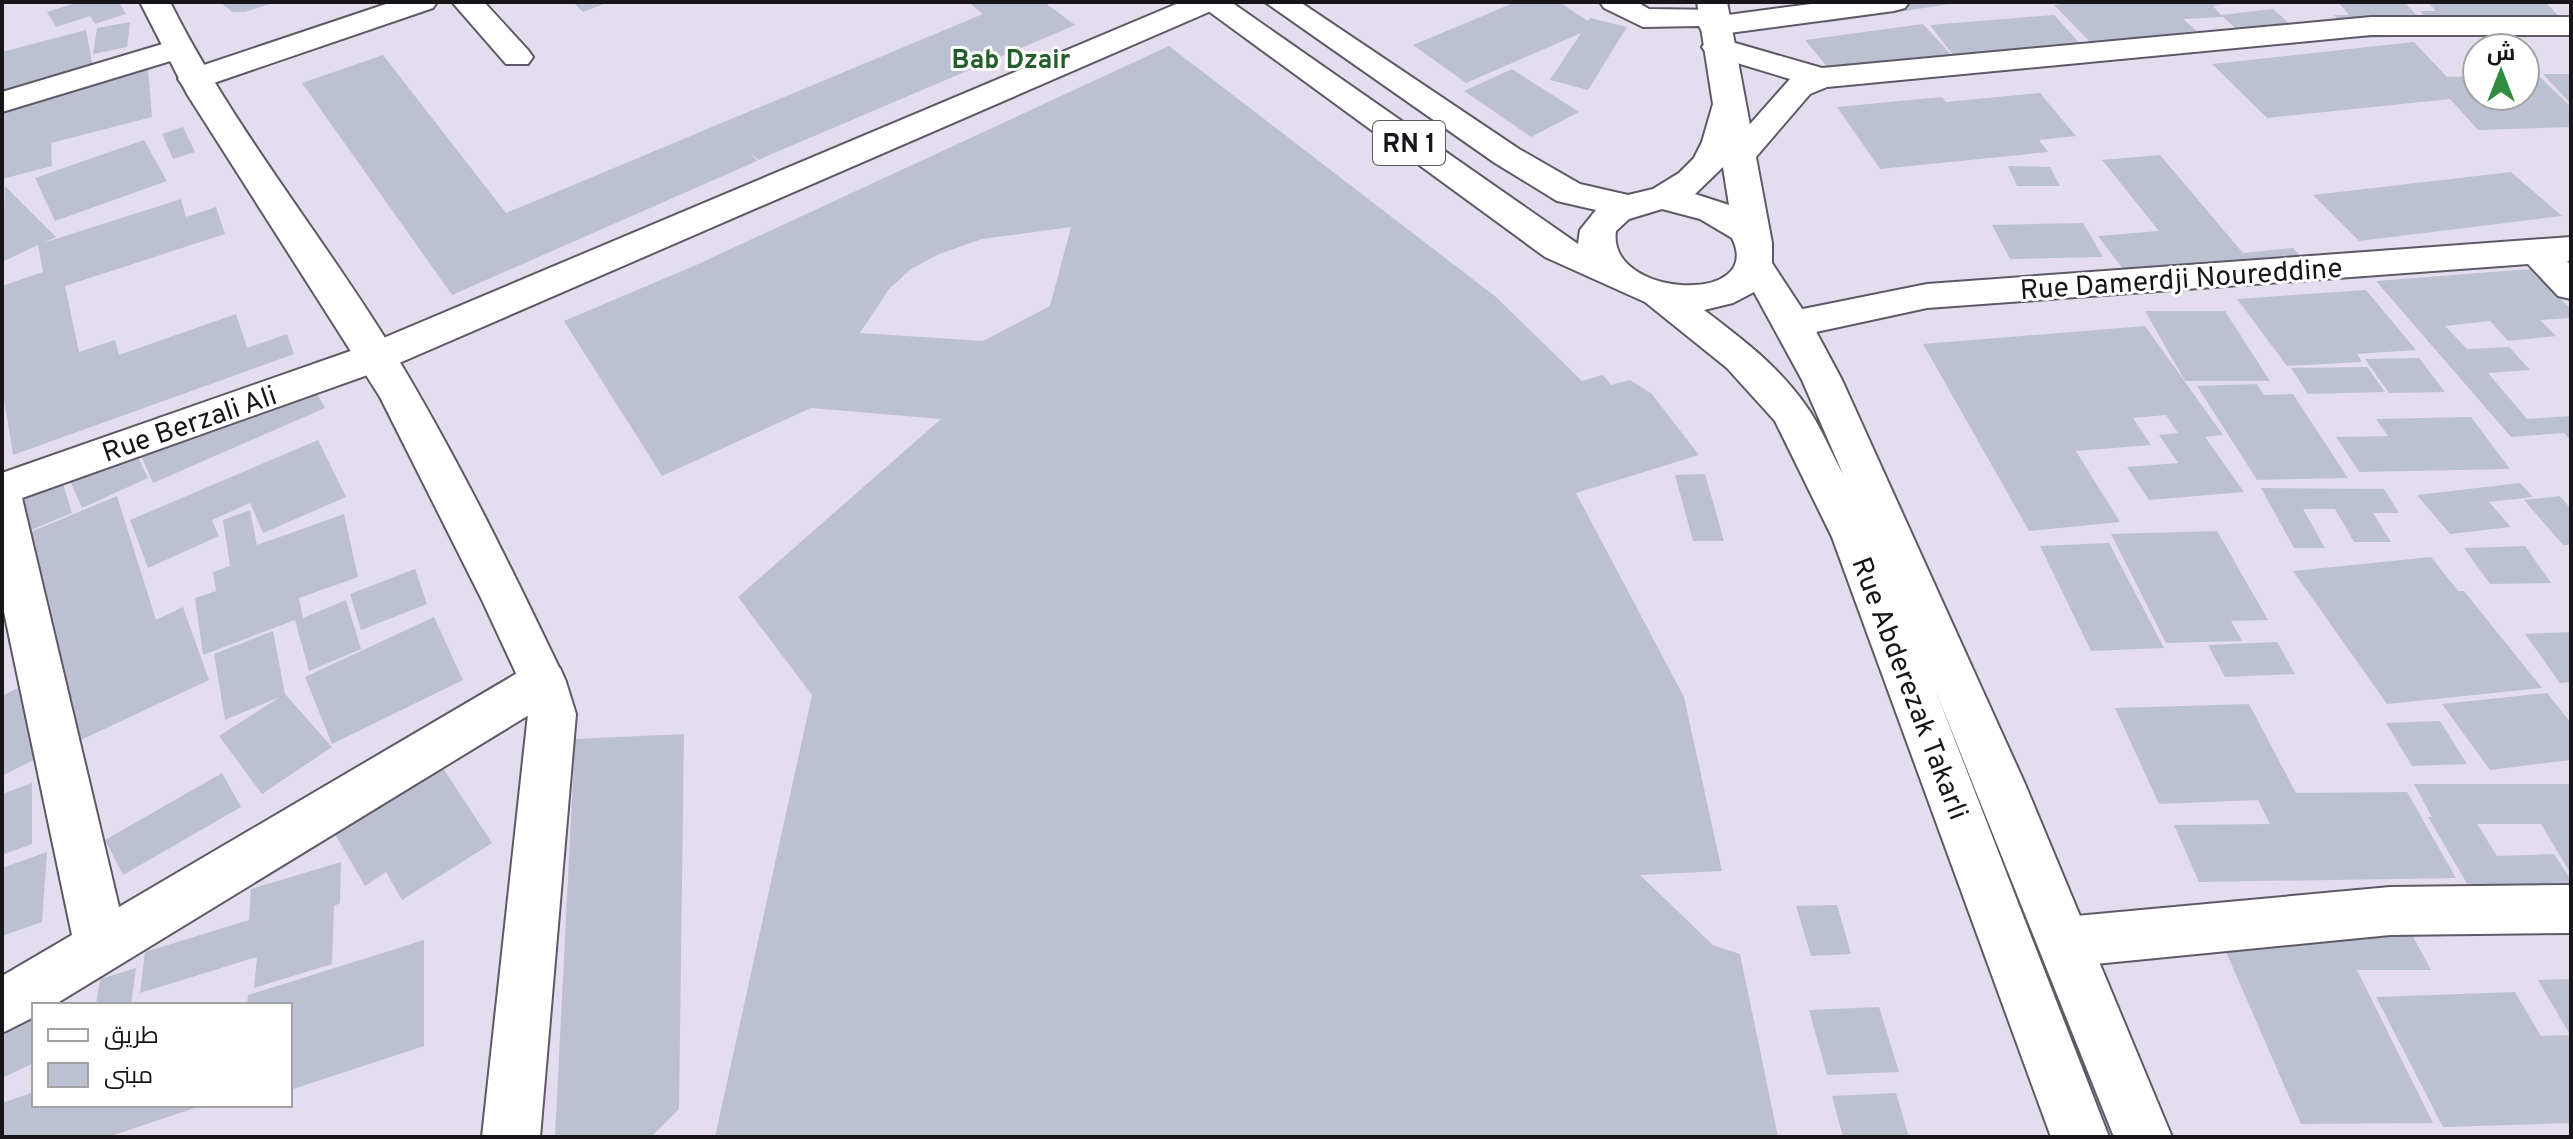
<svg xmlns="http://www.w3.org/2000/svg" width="2573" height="1139" font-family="Overpass,Cairo,sans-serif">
  <rect width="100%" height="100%" fill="#e4ddee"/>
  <!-- building -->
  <path fill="#bcc1d1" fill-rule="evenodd" d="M 79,2 L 119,2 L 126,14 L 95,24 L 90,16 L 56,27 L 47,12 Z
    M 220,2 L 273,2 L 273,3 L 245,12 L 232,12 Z
    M 573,2 L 609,2 L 583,12 Z
    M 968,2 L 1044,2 L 1075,25 L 758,160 L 750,152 L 757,161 L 452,295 L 302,83 L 383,55 L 506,213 L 983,14 Z
    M 1516,2 L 1559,2 L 1588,21 L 1590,18 L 1627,27 L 1588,90 L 1550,80 L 1581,33 L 1466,83 L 1413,45 Z
    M 1805,2 L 1950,2 L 1950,4 L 1825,23 Z
    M 2081,2 L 2235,2 L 2213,6 L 2221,15 L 2273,9 L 2297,30 L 2244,36 L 2223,17 L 2183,19 L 2197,31 L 2092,44 L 2054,5 Z
    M 2338,2 L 2404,2 L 2437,36 L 2355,38 L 2334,15 L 2349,15 Z
    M 2428,2 L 2545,2 L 2571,28 L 2571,35 L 2441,35 L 2420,11 L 2436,11 Z
    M 2054,15 L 2085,49 L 1957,60 L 1930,25 Z
    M 130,22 L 127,47 L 93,54 L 97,28 Z
    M 1923,24 L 1955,59 L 1835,76 L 1805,40 Z
    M 86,30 L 93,67 L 2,91 L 2,52 Z
    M 2414,42 L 2447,77 L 2477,76 L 2477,96 L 2525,96 L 2525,74 L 2537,74 L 2571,107 L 2571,127 L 2478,130 L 2450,99 L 2267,118 L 2212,64 Z
    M 1169,46 L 1496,297 L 1582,381 L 1603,375 L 1611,385 L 1630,380 L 1651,393 L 1699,455 L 1576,493 L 1684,697 L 1722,871 L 1640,875 L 1713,945 L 1740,954 L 1778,1137 L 715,1137 L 812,695 L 738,597 L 941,419 L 811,408 L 662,476 L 564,321 L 696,265 ZM 1071,227 L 1050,306 L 983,341 L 860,333 L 889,289 L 911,269 L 939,254 L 982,239 Z
    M 148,68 L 152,117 L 51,143 L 52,166 L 2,179 L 2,103 Z
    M 1512,69 L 1579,112 L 1531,137 L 1464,91 Z
    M 2543,74 L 2571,74 L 2571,104 Z
    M 2040,93 L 2076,136 L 2039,140 L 2048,152 L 1880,169 L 1837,107 L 1942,97 L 1946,102 Z
    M 183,127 L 195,152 L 173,159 L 162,134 Z
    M 144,140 L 167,181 L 55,221 L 35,178 Z
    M 2160,155 L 2243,253 L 2293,248 L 2313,270 L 2129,277 L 2098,236 L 2159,231 L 2102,160 Z
    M 2008,166 L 2050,167 L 2060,186 L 2017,186 Z
    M 2511,172 L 2562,216 L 2359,241 L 2313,195 Z
    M 5,186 L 56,237 L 43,243 L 181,199 L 186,217 L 216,207 L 225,234 L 65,286 L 79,352 L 115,340 L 119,355 L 236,314 L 247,348 L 287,334 L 294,354 L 13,455 L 2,387 L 2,286 L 43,272 L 38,245 L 2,262 Z
    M 2083,223 L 2103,257 L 2010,259 L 1992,225 Z
    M 2530,269 L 2571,309 L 2571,318 L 2540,320 L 2556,336 L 2508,341 L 2490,321 L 2445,326 L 2467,349 L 2509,347 L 2530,370 L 2488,373 L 2527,419 L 2571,416 L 2571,441 L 2564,433 L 2511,437 L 2376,281 Z
    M 2366,290 L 2416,350 L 2357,354 L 2362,362 L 2287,366 L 2237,299 Z
    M 2145,311 L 2225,311 L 2270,381 L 2185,381 Z
    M 2145,326 L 2223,435 L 2205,437 L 2244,492 L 2149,500 L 2127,467 L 2178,463 L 2159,435 L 2178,433 L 2166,415 L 2133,418 L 2151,445 L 2076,451 L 2120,522 L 2029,531 L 1923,344 Z
    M 2419,358 L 2445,392 L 2389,393 L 2365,359 Z
    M 2367,367 L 2385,392 L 2308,394 L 2291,368 Z
    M 307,377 L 325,408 L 153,483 L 138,449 Z
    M 2257,384 L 2264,395 L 2293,394 L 2348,478 L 2257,480 L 2197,386 Z
    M 2471,417 L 2510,469 L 2359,472 L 2336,437 L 2388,436 L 2376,419 Z
    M 318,440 L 346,497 L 263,533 L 250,503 L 212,520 L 219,536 L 148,568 L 130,520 Z
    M 131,443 L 148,478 L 82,508 L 66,472 Z
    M 58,467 L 72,513 L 14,537 L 2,490 Z
    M 1705,474 L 1724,541 L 1693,541 L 1675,475 Z
    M 2520,483 L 2533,497 L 2489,502 L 2511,527 L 2450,534 L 2417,495 Z
    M 2261,488 L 2384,489 L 2399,513 L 2373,513 L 2391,542 L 2354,542 L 2335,509 L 2303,509 L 2325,548 L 2294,548 Z
    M 117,496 L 156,620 L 183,607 L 209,680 L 70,745 L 16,538 Z
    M 2560,496 L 2571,509 L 2571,545 L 2563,545 L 2524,500 Z
    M 250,510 L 257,545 L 344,514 L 358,577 L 299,598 L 303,618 L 346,600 L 361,649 L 309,671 L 295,620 L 203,655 L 195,598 L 216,591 L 213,572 L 230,566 L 223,520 Z
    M 2217,531 L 2268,620 L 2231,621 L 2242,641 L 2166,643 L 2111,534 Z
    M 2109,543 L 2164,648 L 2091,651 L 2040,546 Z
    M 2525,546 L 2551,583 L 2490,584 L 2464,548 Z
    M 2431,557 L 2458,591 L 2464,591 L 2542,688 L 2387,704 L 2293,571 Z
    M 415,569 L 427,604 L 361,630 L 350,594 Z
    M 434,617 L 463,680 L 332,744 L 305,677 Z
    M 273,631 L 285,694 L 332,747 L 262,794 L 219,736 L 280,697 L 225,720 L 214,654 Z
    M 2571,632 L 2571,682 L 2560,683 L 2525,634 Z
    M 2277,642 L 2295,674 L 2225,677 L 2208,645 Z
    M 18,688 L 39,757 L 2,776 L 2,696 Z
    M 2547,693 L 2571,723 L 2571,760 L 2490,770 L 2442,704 Z
    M 2249,704 L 2296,793 L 2407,792 L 2456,878 L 2199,882 L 2174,825 L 2270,824 L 2258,800 L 2159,804 L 2115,708 Z
    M 2440,721 L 2467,764 L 2412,766 L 2386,723 Z
    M 418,730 L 492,843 L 402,900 L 386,872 L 365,886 L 326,819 L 256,861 L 241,835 Z
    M 684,734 L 679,1109 L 651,1137 L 555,1137 L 575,739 Z
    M 222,773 L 241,807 L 123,875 L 105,840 Z
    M 32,783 L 32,844 L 2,855 L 2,794 Z
    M 2414,784 L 2571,784 L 2571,874 L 2541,824 L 2477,824 L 2497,856 L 2554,854 L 2571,880 L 2571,897 L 2476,899 L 2428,817 L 2432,817 Z
    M 47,852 L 42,922 L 2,936 L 2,868 Z
    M 341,862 L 340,903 L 334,906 L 332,964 L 254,988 L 257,957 L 140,993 L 145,952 L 249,920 L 251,889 Z
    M 1837,905 L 1851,954 L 1811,956 L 1796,906 Z
    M 2408,927 L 2431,970 L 2357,970 L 2433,1123 L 2301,1124 L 2216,929 Z
    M 424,940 L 424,1046 L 290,1090 L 290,1005 L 247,1005 L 248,995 Z
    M 136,968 L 131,1005 L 96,1005 L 100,979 Z
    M 2571,979 L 2571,1123 L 2443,1127 L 2376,997 L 2515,992 L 2541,1036 L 2570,1035 L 2538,980 Z
    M 2,1004 L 45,1005 L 34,1005 L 34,1063 L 2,1078 Z
    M 1879,1007 L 1899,1072 L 1827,1075 L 1809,1010 Z
    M 34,1092 L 34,1105 L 201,1106 L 108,1137 L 2,1137 L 2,1103 Z
    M 1896,1093 L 1909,1137 L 1843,1137 L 1832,1096 Z"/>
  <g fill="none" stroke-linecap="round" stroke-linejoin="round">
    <!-- minor casing -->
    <g stroke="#5f5967" stroke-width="4">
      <path id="minor" d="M 392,2 L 437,2 L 433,8 L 205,86 L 194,89 L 183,86 L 178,79 L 183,72 Z
        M 452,2 L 484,2 L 528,50 L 533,57 L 528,64 L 506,64 Z
        M 1181,2 L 1222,2 L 1218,8 L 390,367 L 22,498 L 119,907 L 526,668 L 543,662 L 560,668 L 566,682 L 560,696 L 54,1005 L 34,1005 L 34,1017 L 2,1033 L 2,976 L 72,935 L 2,602 L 2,473 L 362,347 Z
        M 1600,2 L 1637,2 L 1649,9 L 1724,10 L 1728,15 L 1826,2 L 1909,2 L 1905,8 L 1894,11 L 1714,35 L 1703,33 L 1699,26 L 1643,27 L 1604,8 Z
        M 2371,17 L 2571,17 L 2571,35 L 2371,35 L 1827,87 L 1810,94 L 1749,165 L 1737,168 L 1725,165 L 1720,158 L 1790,79 L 1707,54 L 1702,47 L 1707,40 L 1718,38 L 1822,68 Z
        M 176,40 L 187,42 L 192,49 L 187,56 L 2,112 L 2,92 Z
        M 2571,237 L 2571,261 L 2567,261 L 2571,265 L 2571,299 L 2558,296 L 2528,264 L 1927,308 L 1793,337 L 1780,333 L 1774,324 L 1780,315 L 1793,311 L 1927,284 Z
        M 2571,885 L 2571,933 L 2390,935 L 2065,967 L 2046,960 L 2038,942 L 2046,924 L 2065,917 L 2390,887 Z"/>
    </g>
    <!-- tertiary casing -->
    <g stroke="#5f5967" stroke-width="4">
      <path id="tertiary" d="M 140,2 L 170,2 C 232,126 320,232 392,349 C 457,456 512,569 566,682 L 576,714 L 540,1137 L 482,1137 L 528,714 L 520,682 L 482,600 L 380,397 L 187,94 Z"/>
    </g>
    <!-- primary casing -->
    <g stroke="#5f5967" stroke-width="4">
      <path id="primary" d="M 1196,2 L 1231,2 L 1578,244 L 1580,230 L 1596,210 L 1557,201 L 1495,163 L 1265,2 L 1300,2 L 1519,149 L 1580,184 L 1628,195 L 1653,189 L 1679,173 L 1694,158 L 1702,142 L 1713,104 L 1697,2 L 1727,2 L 1772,243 L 1772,263 L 1812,324 L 1842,380 L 2025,784 L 2172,1137 L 2114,1137 L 1935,689 L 2109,1137 L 2051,1137 L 1832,537 L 1775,421 L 1727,368 L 1645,302 L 1545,257 ZM 1723,167 L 1729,205 L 1695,194 ZM 1662,209 L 1700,219 L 1732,238 C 1766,306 1606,298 1616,231 L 1629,219 ZM 1754,292 L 1802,380 L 1843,474 C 1830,451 1820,424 1804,403 C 1777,365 1741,338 1704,310 L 1733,303 Z"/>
    </g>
    <!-- minor -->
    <use href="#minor" fill="#fff" fill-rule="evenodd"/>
    <!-- tertiary -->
    <use href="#tertiary" fill="#fff" fill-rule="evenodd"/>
    <!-- primary -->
    <use href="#primary" fill="#fff" fill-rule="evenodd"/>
  </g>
  <g text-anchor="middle" stroke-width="6" stroke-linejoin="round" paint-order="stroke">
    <!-- far-neighbourhood labels -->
    <g font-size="26" font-weight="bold" fill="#245d2b" stroke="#fff">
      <text x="1011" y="68">Bab Dzair</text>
    </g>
    <!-- shield labels -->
    <rect fill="#fff" stroke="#5d5b5f" stroke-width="2" x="1373" y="121" width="72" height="44" rx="6"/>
    <g font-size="26" font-weight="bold" fill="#17151a">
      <text x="1409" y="152">RN 1</text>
    </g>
    <!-- street labels -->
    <g font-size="28" fill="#17151a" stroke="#fff">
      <text transform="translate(2181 278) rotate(-4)" y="10">Rue Damerdji Noureddine</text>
      <text transform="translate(189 423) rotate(-19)" y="10">Rue Berzali Ali</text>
      <text transform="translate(1911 688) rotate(69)" y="10">Rue Abderezak Takarli</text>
    </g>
  </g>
  <!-- border -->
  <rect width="2573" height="1139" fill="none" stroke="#17151a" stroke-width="8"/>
  <!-- legend -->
  <rect x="32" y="1003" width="260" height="104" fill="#ffffff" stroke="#a2a1a3" stroke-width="2"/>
  <rect x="48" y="1029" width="40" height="12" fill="#ffffff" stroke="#a2a1a3" stroke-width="2"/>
  <text x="104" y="1043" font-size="24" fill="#17151a">طريق</text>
  <rect x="48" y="1063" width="40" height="24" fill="#bcc1d1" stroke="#a2a1a3" stroke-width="2"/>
  <text x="104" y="1083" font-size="24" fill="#17151a">مبنى</text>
  <!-- north arrow -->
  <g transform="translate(2501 72)"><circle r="38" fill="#ffffff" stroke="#a2a1a3" stroke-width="2"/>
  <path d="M0-6L14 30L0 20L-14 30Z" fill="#308c3e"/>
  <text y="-12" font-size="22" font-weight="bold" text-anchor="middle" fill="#17151a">ش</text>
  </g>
</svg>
